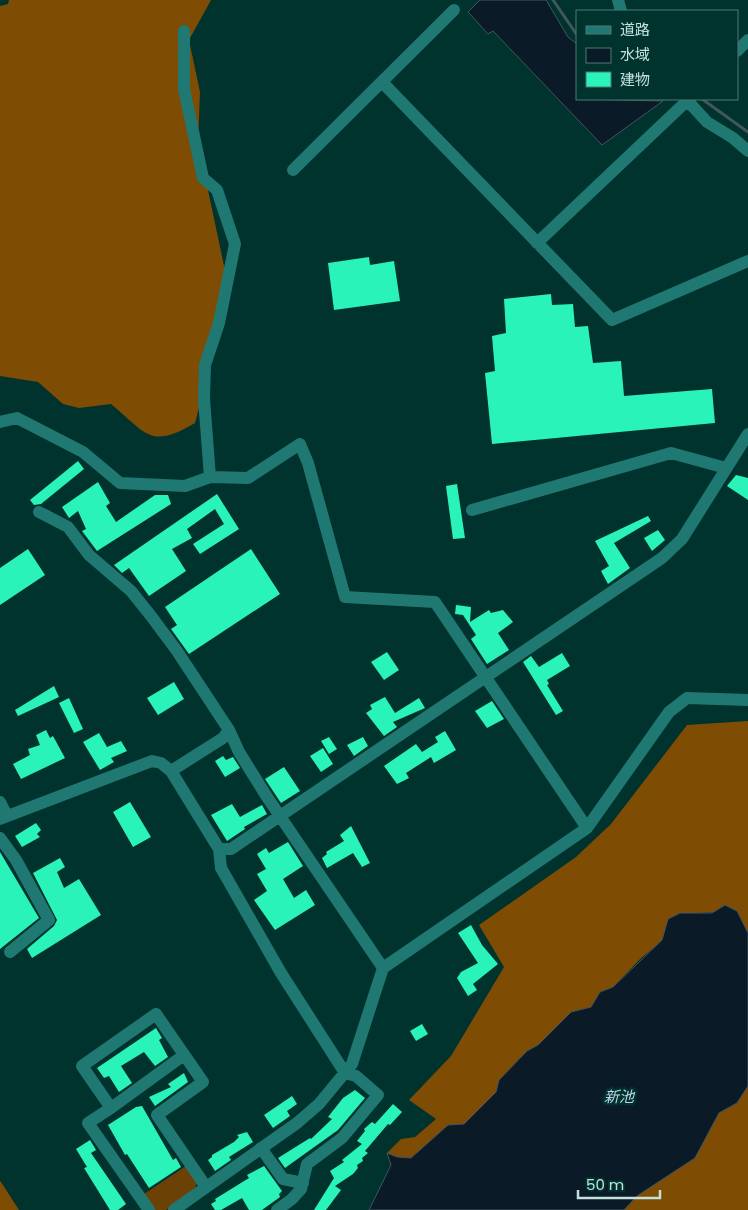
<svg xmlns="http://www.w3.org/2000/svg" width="748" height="1210" font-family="Poppins,'Noto Sans JP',sans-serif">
  <rect width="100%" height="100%" fill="#00322e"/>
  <!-- green -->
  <path fill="#6c4105" d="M 186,1166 L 197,1182 L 195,1189 L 166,1210 L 155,1210 L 144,1194 Z"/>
  <!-- forest -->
  <path fill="#7e4c03" d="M 9,0 L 211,0 L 189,40 L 200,92 L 198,143 L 230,294 L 195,423 C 150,450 146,433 111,404 L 79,408 L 63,404 L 38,382 L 0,376 L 0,6 L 8,4 Z
    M 748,721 L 748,933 L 737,911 L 697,913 L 641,958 L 613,987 L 600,992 L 592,1007 L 571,1012 L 538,1045 L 527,1051 L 500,1080 L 496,1092 L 464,1124 L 448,1125 L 411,1158 L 397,1157 L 387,1153 L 401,1139 L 415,1137 L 436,1119 L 409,1100 L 451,1056 L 504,967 L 479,925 L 576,857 L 611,824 L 687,725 Z
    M 748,1086 L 748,1210 L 624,1210 L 636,1196 L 695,1158 L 719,1113 L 737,1103 Z
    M 0,1181 L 3,1185 L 19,1210 L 0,1210 Z"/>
  <!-- water -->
  <path fill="#0b1a27" stroke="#42565e" d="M 480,0 L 546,0 L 568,37 L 577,44 L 577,99 L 663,101 L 602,145 L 493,31 L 488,34 L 468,12 Z
    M 725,905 L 737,911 L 748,933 L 748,1086 L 737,1103 L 719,1113 L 695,1158 L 637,1196 L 624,1210 L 369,1210 L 391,1165 L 387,1153 L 397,1157 L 411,1158 L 448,1125 L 464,1124 L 496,1092 L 499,1080 L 527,1051 L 538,1045 L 571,1012 L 591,1007 L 600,992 L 613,987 L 662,940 L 668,919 L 680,913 L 712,913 Z"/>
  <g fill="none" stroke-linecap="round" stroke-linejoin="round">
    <!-- stream -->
    <path stroke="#42565e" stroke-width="3" d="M 553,0 L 577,35
      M 702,99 L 748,132"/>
  </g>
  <!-- building -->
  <path fill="#2af3b9" d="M 369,257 L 370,265 L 394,261 L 400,301 L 334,310 L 328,263 Z
    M 551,294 L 552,305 L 573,304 L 575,327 L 588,326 L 593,363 L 621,361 L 624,396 L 712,389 L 715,423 L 492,444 L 485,373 L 495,371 L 492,336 L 506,333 L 504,299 Z
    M 78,461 L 84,469 L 41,504 L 34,505 L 30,500 Z
    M 736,475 L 748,478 L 748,500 L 727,486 Z
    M 98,482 L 110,503 L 106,506 L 116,522 L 155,495 L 168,495 L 171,504 L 97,551 L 82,531 L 86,529 L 78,511 L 69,518 L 62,507 Z
    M 457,484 L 465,538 L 453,539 L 446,486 Z
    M 217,494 L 239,529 L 200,554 L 193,544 L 224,524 L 215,509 L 187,529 L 192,538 L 172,549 L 186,571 L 149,596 L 129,568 L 122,573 L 114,565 Z
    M 648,516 L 651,521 L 614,543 L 630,568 L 608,584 L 601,571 L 609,566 L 595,541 Z
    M 658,530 L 665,540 L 652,551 L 644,538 Z
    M 28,549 L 45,575 L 0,605 L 0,568 Z
    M 251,549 L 280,594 L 189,654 L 171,629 L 177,625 L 165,607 Z
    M 456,605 L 471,607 L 470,622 L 489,610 L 491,613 L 503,610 L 513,622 L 498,633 L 509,650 L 487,664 L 471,639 L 476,635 L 463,615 L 455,614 Z
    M 387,652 L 399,670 L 384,680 L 371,662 Z
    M 562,653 L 570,666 L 547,680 L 549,684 L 547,685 L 563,711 L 556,715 L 523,662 L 531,656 L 539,667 Z
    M 174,682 L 184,699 L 158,715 L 147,698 Z
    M 54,686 L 59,697 L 18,716 L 15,710 Z
    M 385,697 L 395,713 L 419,698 L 425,708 L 393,722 L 397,727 L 384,736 L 366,713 L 372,709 L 370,705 Z
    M 69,698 L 83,729 L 74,733 L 59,703 Z
    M 492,701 L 504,719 L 487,728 L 475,711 Z
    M 46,730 L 50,738 L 53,736 L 65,758 L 21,779 L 13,764 L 30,755 L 28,749 L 40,745 L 36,735 Z
    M 445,731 L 456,750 L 434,763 L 431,757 L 406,773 L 409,778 L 397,784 L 384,766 L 416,744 L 422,752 L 438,742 L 435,737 Z
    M 99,733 L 107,747 L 121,741 L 127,751 L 111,758 L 114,762 L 100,770 L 83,742 Z
    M 329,737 L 337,749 L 329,754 L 321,741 Z
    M 363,737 L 368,746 L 354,756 L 347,745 Z
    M 323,748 L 333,764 L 321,772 L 310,756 Z
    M 223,756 L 226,760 L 233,757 L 240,768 L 225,777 L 215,761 Z
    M 284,767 L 300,791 L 281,803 L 265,779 Z
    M 130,802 L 151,837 L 133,847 L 113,812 Z
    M 232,804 L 240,817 L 262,805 L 267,814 L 244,827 L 245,829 L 227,841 L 211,815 Z
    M 36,823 L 41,830 L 37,834 L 40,837 L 22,847 L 15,836 Z
    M 351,826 L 370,863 L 362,867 L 353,853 L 327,868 L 322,858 L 327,854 L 326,852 L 344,841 L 340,835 Z
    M 288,842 L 303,866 L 283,879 L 294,898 L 306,890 L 315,905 L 275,930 L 254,900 L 267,891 L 257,874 L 266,869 L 257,854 L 266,848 L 269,853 Z
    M 0,852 L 39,918 L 0,949 Z
    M 60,858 L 65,867 L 57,872 L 64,888 L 79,879 L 101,915 L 32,958 L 27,949 L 54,926 L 57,920 L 33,873 Z
    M 471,925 L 482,945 L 498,964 L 473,984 L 477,990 L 468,996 L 457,978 L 461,972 L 478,963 L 458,933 Z
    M 422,1024 L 428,1034 L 416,1041 L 410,1031 Z
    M 156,1028 L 162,1038 L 159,1040 L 168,1057 L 155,1066 L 144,1052 L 121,1066 L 132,1083 L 119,1092 L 109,1076 L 104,1078 L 97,1068 Z
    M 184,1073 L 188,1082 L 155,1106 L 149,1097 L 171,1087 L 168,1084 Z
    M 355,1090 L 365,1098 L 338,1130 L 285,1168 L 278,1158 L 310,1138 L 311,1139 L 332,1119 L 328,1117 L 343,1098 Z
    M 292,1096 L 297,1104 L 287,1111 L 290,1116 L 273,1128 L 264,1115 Z
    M 393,1104 L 402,1112 L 390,1125 L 388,1124 L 365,1151 L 368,1153 L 362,1158 L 363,1161 L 357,1165 L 358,1168 L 353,1174 L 335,1186 L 341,1190 L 326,1210 L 314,1210 L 334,1178 L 330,1171 L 344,1162 L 342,1160 L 362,1144 L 357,1141 L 365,1131 L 364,1129 L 372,1122 L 375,1124 Z
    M 142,1106 L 173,1160 L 176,1158 L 181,1167 L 149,1188 L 127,1154 L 125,1155 L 108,1125 L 136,1107 Z
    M 247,1132 L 253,1142 L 229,1157 L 231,1160 L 215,1171 L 208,1160 L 212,1157 L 212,1155 L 234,1142 L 239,1137 L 237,1135 Z
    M 90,1140 L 96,1150 L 91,1153 L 126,1204 L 118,1210 L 110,1210 L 84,1168 L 87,1167 L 76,1149 Z
    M 264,1166 L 282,1191 L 279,1194 L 280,1197 L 262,1210 L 249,1210 L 242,1198 L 221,1210 L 215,1210 L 211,1204 L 216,1201 L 215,1199 L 249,1178 L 247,1175 Z"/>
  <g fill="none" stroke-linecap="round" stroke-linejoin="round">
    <!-- minor -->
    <path stroke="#1f7972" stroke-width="12" d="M 618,0 L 621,11
      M 184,31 L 184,89 L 203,178 L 217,190 L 235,244 L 219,323 L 205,365 L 204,399 L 210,477
      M 737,51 L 748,40
      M 382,82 L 612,320 L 748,261
      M 686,99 L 707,122 L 733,138 L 748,151
      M 293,170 L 454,10
      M 537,243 L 689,99
      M 0,422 L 17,418 L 83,452 L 120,483 L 185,486 L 210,477 L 248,478 L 300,444 L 308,463 L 345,597 L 435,602 L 587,828
      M 472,510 L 671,453 L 726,468
      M 39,512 L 68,527 L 89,555 L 131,591 L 151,616 L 177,651 L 229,730 L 239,752 L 267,797 L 383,968
      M 171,771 L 223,738 L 229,730
      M 0,802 L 7,816
      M 0,819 L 152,761 L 161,763 L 171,771 L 219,849 L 221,868 L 281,973 L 345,1073 L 356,1076 L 378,1095 L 342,1138 L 307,1164 L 301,1189 L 292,1199 L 277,1210
      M 0,838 L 16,860 L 49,920 L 10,952
      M 219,849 L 231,849 L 662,558 L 682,539 L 748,434
      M 111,1108 L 184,1055
      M 261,1148 L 283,1179 L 303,1183
      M 149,1210 L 88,1123 L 111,1108 L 82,1066 L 156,1014 L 203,1082 L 157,1115 L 206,1187
      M 174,1210 L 297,1123 L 319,1104 L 352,1064 L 383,968 L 587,828 L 669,712 L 687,698 L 748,700"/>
  </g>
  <g text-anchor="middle" stroke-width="5" stroke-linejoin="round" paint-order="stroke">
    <!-- water labels -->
    <g font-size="15" font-style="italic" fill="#bdd4ea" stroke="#00322e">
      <text x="619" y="1102">新池</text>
    </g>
  </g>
  <!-- legend -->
  <rect x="576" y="10" width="162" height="90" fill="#00322e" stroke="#4e7874"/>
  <rect x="586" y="26" width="25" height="8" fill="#1f7972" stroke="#4e7874"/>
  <text x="620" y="35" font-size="15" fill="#c2e1dd">道路</text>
  <rect x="586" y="48" width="25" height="15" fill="#0b1a27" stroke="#4e7874"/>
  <text x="620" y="60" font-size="15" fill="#c2e1dd">水域</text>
  <rect x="586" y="72" width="25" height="15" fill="#2af3b9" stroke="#4e7874"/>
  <text x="620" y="85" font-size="15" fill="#c2e1dd">建物</text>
  <!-- scale -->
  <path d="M578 1190v8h82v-8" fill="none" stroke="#c2e1dd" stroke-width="2.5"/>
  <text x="586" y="1190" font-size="15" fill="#c2e1dd" stroke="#00322e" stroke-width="4" paint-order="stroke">50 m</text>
</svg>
